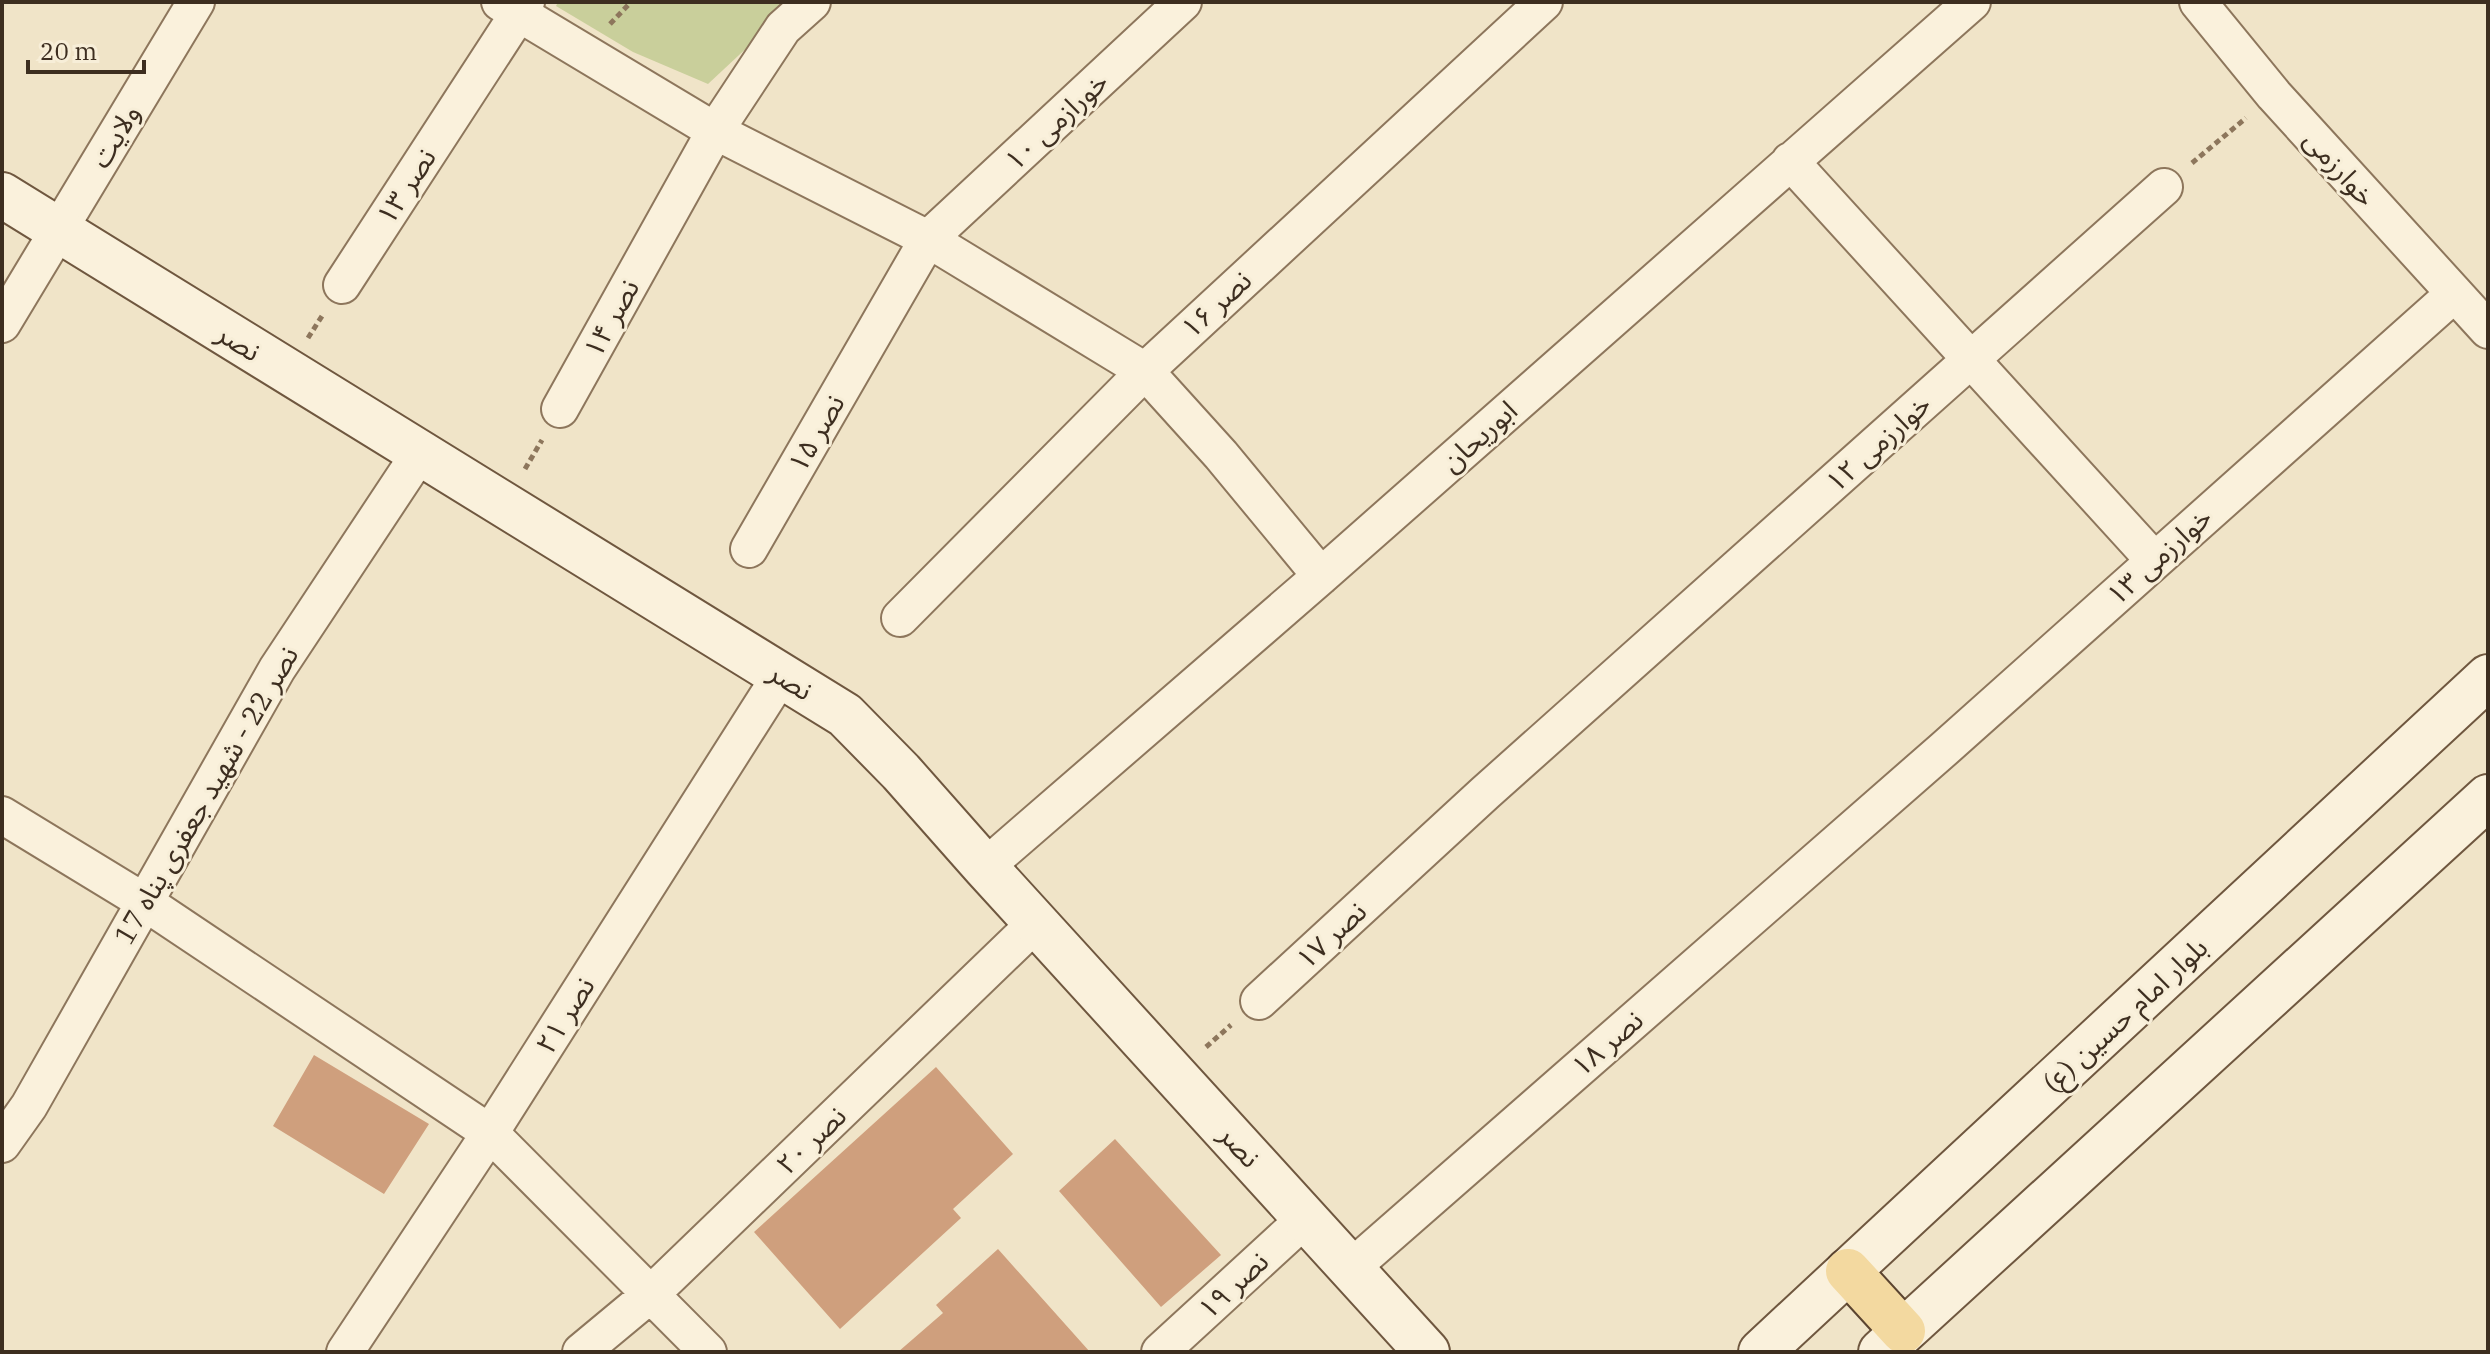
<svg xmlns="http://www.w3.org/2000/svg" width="2490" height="1354" font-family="'IBM Plex Serif','Noto Sans Arabic',serif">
  <rect width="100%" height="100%" fill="#f0e4c8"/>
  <!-- green -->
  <path fill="#c9cf9b" d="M 558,2 L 796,2 L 708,84 L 633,52 L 556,6 Z"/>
  <!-- building -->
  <path fill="#cf9f7d" d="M 314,1055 L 429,1124 L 384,1194 L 273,1126 Z
    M 936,1067 L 1013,1154 L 953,1209 L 961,1218 L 840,1329 L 754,1232 Z
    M 1115,1139 L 1221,1255 L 1161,1307 L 1059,1191 Z
    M 998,1249 L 1090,1352 L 898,1352 L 943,1313 L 936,1305 Z"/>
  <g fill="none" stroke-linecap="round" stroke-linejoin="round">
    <!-- street casing -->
    <g stroke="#8d765c" stroke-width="40">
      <path id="street" d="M 500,2 L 715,131 L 928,239 L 1145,371 L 1221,455 L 1321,576
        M 2198,2 L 2274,95 L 2488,330
        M 1790,161 L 2154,560
        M 342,285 L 526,2
        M 2,324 L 196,2
        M 560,409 L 715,131 L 783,28 L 812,2
        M 749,549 L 928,239 L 1183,2
        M 900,618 L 1145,371 L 1544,2
        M 2,815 L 143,901 L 490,1133 L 708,1352
        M 985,867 L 1321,576 L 1972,2
        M 1259,1001 L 1485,793 L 2164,187
        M 2,1144 L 29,1106 L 277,669 L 420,453
        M 1351,1268 L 1944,749 L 2454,294
        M 345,1352 L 490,1133 L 781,675
        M 581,1352 L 652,1293 L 1036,923
        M 1160,1352 L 1306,1218"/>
    </g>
    <!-- secondary casing -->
    <g stroke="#6f573f" stroke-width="48">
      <path id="secondary" d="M 2,195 L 845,715 L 901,772 L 985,867 L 1427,1352
        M 1761,1352 L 2488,677
        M 1881,1352 L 2488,797"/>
    </g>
    <!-- primary casing -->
    <g stroke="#5b4430" stroke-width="48">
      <path id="primary" d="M 1848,1271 L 1903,1331"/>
    </g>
    <!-- path -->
    <path stroke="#8d765c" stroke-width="5" stroke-dasharray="6 4" stroke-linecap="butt" d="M 610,24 L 631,2
      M 2192,163 L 2246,118
      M 308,338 L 322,316
      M 525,469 L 542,440
      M 1206,1047 L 1231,1025"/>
    <!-- street -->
    <use href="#street" stroke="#faf1dc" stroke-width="36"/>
    <!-- secondary -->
    <use href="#secondary" stroke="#faf1dc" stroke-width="44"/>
    <!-- primary -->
    <use href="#primary" stroke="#f3d9a0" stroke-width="44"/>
  </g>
  <g text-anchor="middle" stroke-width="6" stroke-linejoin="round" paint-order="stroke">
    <!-- street labels -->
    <g font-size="28" fill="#3d2e20" stroke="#f7eed8">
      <text transform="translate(1056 121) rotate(-43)" y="10">خورازمی ۱۰</text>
      <text transform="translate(115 136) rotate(-59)" y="10">ولایت</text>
      <text transform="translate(2340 168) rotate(48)" y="10">خوارزمی</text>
      <text transform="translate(406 186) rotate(-57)" y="10">نصر ۱۳</text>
      <text transform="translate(1216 304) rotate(-43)" y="10">نصر ۱۶</text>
      <text transform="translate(611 318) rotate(-61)" y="10">نصر ۱۴</text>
      <text transform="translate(239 342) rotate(32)" y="10">نصر</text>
      <text transform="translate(816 433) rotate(-60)" y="10">نصر ۱۵</text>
      <text transform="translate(1479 436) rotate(-42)" y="10">ابوریحان</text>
      <text transform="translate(1878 443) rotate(-42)" y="10">خوارزمی ۱۲</text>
      <text transform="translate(2159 556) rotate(-42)" y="10">خوارزمی ۱۳</text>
      <text transform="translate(791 681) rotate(32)" y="10">نصر</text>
      <text transform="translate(206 795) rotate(-60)" y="10">نصر 22 - شهید جعفری پناه 17</text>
      <text transform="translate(1331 935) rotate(-43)" y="10">نصر ۱۷</text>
      <text transform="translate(565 1015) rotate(-58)" y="10">نصر ۲۱</text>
      <text transform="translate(2125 1015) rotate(-43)" y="10">بلوار امام حسین (ع)</text>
      <text transform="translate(1607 1043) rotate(-41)" y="10">نصر ۱۸</text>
      <text transform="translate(811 1140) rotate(-44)" y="10">نصر ۲۰</text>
      <text transform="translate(1240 1146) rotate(48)" y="10">نصر</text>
      <text transform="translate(1233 1285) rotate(-43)" y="10">نصر ۱۹</text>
    </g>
  </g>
  <!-- border -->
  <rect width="2490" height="1354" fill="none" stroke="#3d2e20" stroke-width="8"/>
  <!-- scale -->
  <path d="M28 60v12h116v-12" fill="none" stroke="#3d2e20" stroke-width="4"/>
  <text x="40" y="60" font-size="24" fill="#3d2e20" stroke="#f7eed8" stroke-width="6" paint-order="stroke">20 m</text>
</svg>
